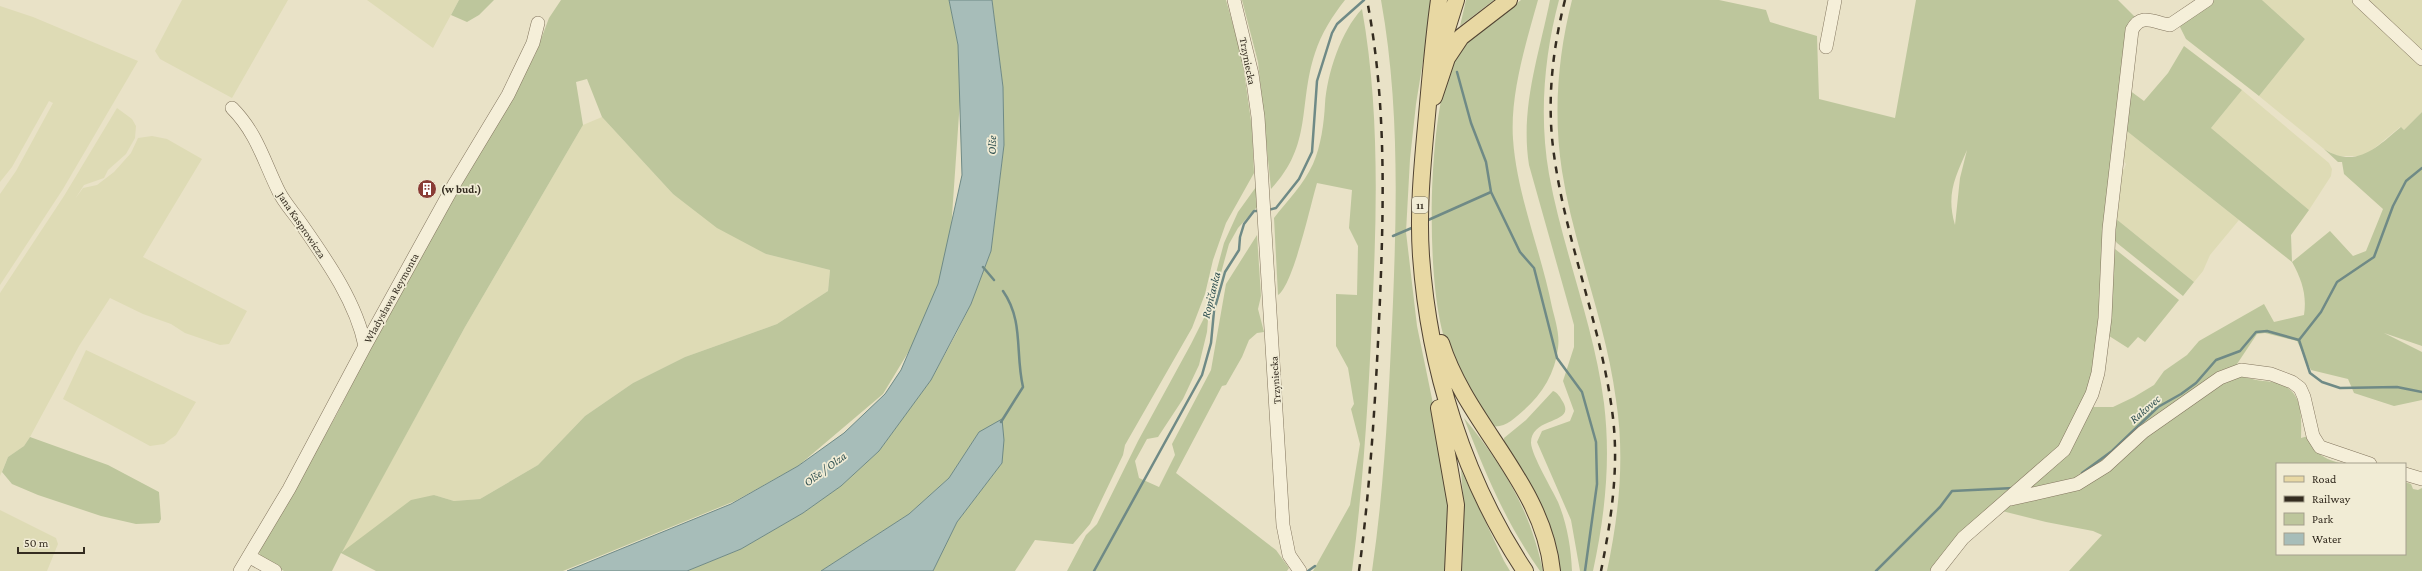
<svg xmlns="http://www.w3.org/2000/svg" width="2422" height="571" font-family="'Crimson Pro',serif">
  <rect width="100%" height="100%" fill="#e9e2c7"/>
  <!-- farmland -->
  <path fill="#dedbb5" d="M 182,0 L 288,0 L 232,98 L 160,59 L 155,51 Z
    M 367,0 L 459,0 L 433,48 Z
    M 2262,0 L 2354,0 L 2422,63 L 2422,112 L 2404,130 L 2400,127 L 2371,151 L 2361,156 L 2337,156 L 2324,149 L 2259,96 L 2305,39 Z
    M 2365,0 L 2422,0 L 2422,53 Z
    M 0,6 L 33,17 L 138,61 L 63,189 L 0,285 L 0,194 L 16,171 L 53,103 L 49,101 L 12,167 L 0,182 Z
    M 2242,90 L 2329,163 L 2332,169 L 2331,176 L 2309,210 L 2211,128 Z
    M 117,108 L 132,119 L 136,126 L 135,138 L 126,154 L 108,170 L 104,178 L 84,185 L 75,199 L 83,188 L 97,185 L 114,172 L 131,153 L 138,138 L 152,136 L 167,139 L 202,159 L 143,257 L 247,311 L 229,344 L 220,345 L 185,333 L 171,324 L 143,314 L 110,298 L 79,346 L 30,437 L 24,446 L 8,457 L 0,476 L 0,293 L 64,196 Z
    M 602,117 L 673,194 L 766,254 L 830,270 L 828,291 L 777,324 L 685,357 L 633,383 L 585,416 L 538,465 L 480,499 L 454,501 L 434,495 L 341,553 L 465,327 L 583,125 Z
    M 2123,128 L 2239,220 L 2210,255 L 2203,271 L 2194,282 L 2115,218 L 2119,171 L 2124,169 L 2126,164 L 2122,159 Z
    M 86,350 L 196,402 L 176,435 L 164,444 L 150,446 L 63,399 Z
    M 0,510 L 56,538 L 58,544 L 47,571 L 0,571 Z"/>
  <!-- green -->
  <path fill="#bdc69c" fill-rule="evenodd" d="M 459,0 L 494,0 L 479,15 L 467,22 L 451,15 Z
    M 561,0 L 949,0 L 958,45 L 960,100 L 947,288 L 883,394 L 798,466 L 735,501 L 563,571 L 376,571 L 341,553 L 332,571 L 284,571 L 261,559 L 259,552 L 337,414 L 376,337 L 535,55 L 549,18 ZM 587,79 L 602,117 L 673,194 L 717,228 L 766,254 L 830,270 L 828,291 L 777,324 L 685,357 L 633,383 L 585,416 L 538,465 L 480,499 L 454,501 L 434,495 L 411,500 L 342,552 L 465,327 L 583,125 L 576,82 Z
    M 992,0 L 1226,0 L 1242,57 L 1252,128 L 1254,173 L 1226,223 L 1213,260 L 1205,294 L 1192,328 L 1125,445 L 1123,455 L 1090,524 L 1073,544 L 1035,540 L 1015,571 L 933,571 L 957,522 L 1002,463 L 979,432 L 949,478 L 909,514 L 821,571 L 687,571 L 741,549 L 803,513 L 841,486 L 879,451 L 931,380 L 956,334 L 971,304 L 991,251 L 1004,145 L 1003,87 Z
    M 1242,0 L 1345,0 C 1333,15 1321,34 1315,53 C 1298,104 1313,145 1271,189 L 1258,62 Z
    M 1381,0 L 1433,0 L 1416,104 L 1410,159 L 1406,232 L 1417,326 L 1444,457 L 1449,526 L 1445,571 L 1372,571 C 1385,482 1389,392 1393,302 C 1397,201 1399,100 1381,0 Z
    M 1466,0 L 1494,0 L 1460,26 Z
    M 1521,0 L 1538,0 C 1526,43 1510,94 1513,139 C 1517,196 1541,251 1552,307 C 1555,320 1560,334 1558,348 C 1555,373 1543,393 1524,410 C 1515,418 1504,429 1491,426 C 1477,400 1458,374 1447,346 C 1425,289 1428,131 1448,73 C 1452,63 1459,50 1465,41 C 1475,27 1507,12 1521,0 Z
    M 1550,0 L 1559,0 C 1544,56 1539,117 1549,174 C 1563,251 1594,325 1604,403 C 1611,461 1605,515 1593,571 L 1580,571 L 1571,520 L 1537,442 L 1542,431 L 1570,421 L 1574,411 L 1563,381 L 1574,347 L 1574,325 L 1529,165 C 1520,108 1539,55 1550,0 Z
    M 1572,0 L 1719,0 L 1766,10 L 1770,22 L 1817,36 L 1819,99 L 1895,118 L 1916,0 L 2118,0 L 2136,18 L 2101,293 L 2092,407 L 2113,407 L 2134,397 L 2154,385 L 2164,371 L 2187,355 L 2199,341 L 2264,304 L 2274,322 L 2304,315 C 2307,295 2302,280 2292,262 L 2123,128 L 2129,90 L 2144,101 L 2168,73 L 2184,46 L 2242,90 L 2211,128 L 2309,210 L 2291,235 L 2292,262 L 2330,231 L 2353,256 L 2366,251 L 2383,209 L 2344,174 L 2342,162 L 2338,162 L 2324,149 C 2356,169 2376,148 2401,127 L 2404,130 L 2422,112 L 2422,346 L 2384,333 L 2422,352 L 2422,400 L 2394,406 L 2354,393 L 2348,379 L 2311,370 L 2297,341 L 2265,333 L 2257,334 L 2229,376 C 2242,375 2251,380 2263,381 C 2301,383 2302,406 2301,438 L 2308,436 C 2317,456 2323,458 2343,464 L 2277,464 L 2277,554 L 2405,554 L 2405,482 L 2411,484 L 2413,489 L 2418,490 L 2422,488 L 2422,571 L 2069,571 L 2102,535 L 2093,531 L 2046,522 L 2002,511 L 1933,571 L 1607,571 C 1619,514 1625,458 1616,400 C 1606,322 1574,248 1562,171 C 1553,114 1558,55 1572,0 ZM 1967,150 L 1960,178 L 1955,225 C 1946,194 1955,178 1967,150 Z
    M 2213,0 L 2262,0 L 2305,39 L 2259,96 L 2186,39 L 2180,27 L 2183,22 Z
    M 1362,9 C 1379,104 1377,201 1373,296 C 1369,388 1364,480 1352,571 L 1313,571 L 1350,505 L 1360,444 L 1351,409 L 1354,404 L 1348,368 L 1336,346 L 1336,294 L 1357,295 L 1358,246 L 1349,228 L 1352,190 L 1317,183 C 1311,203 1293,286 1278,295 L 1274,218 C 1287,201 1304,184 1313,164 C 1321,146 1324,123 1325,104 C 1327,74 1341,31 1362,9 Z
    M 1256,187 L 1257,207 L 1238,228 L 1229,244 L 1208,320 L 1207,332 L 1199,365 L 1183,399 L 1158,437 L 1147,439 L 1135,461 L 1139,478 L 1159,487 L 1175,455 L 1172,444 L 1211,370 L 1226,284 L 1257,235 L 1261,296 L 1258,309 L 1264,332 L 1257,333 L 1249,340 L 1242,357 L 1226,385 L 1222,386 L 1176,473 L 1276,550 L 1289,568 L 1287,571 L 1067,571 L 1086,535 L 1097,524 L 1138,441 L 1191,344 L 1204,318 L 1224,243 L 1238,212 Z
    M 2115,218 L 2194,282 L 2183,296 L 2117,243 L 2113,238 Z
    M 2115,249 L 2179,300 L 2145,342 L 2138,337 L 2128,348 L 2106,334 L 2113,250 Z
    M 1553,391 C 1558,393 1560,397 1563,402 C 1576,425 1531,416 1531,443 C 1532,456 1552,489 1558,502 C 1567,524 1571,547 1572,571 L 1559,571 L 1552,536 L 1542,506 L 1504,443 L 1504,438 L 1526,420 Z
    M 1464,418 C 1504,466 1530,510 1543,571 L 1540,571 C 1506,523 1485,473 1464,418 Z
    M 30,437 L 108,465 L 159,492 L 161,519 L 159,523 L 136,524 L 101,516 L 38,495 L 12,484 L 2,472 L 8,457 L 24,446 Z
    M 1461,470 L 1504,561 L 1510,571 L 1462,571 L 1464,510 Z"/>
  <!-- water -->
  <path fill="#a7bdb9" stroke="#6f8a86" d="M 949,0 L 992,0 L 1003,87 L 1004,145 L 991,251 L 971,304 L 931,380 L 879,451 L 841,486 L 803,513 L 741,549 L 687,571 L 567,571 L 731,504 L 798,466 L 844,433 L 885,394 L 901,370 L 938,284 L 962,175 L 958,45 Z
    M 1002,419 L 1004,440 L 1002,463 L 957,522 L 933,571 L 821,571 L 909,514 L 949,478 L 979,432 Z"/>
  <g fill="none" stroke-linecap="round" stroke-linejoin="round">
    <!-- stream -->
    <path stroke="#6f8a86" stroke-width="2.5" d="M 1457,72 L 1471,123 L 1486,162 L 1491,192 L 1520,252 L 1534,268 L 1557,358 L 1582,392 L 1596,442 L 1597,484 L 1585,571
      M 1268,210 L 1276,208 L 1299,179 L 1312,152 L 1317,81 L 1332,33 L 1337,24 L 1364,0
      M 1426,221 L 1491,192
      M 1393,236 L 1414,227
      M 983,267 L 994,280
      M 2299,340 L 2321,312 L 2337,282 L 2374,257 L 2393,206 L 2406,181 L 2422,168
      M 2299,340 L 2310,373 L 2322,382 L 2340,388 L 2397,387 L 2422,392
      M 1001,422 L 1023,387 C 1015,353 1024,321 1003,291
      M 2082,473 L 2112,451 L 2158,407 L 2181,394 L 2196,383 L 2216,360 L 2240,351 L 2256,332 L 2267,331 L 2299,340
      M 1094,571 L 1202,375 L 1211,343 L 1214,311 L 1225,272 L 1239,250 L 1240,237 L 1244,224 L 1254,211 L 1259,211
      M 1308,571 L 1315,566
      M 1876,571 L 1940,507 L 1952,491 L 2014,488"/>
    <!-- minor casing -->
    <g stroke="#82755e" stroke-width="14">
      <path id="minor" d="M 1234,0 L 1252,74 L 1258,117 L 1283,525 L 1289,555 L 1300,571
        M 2359,0 L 2422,59
        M 1826,47 L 1835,0
        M 232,108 C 257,133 264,162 279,192 C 285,204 295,214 302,225 C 327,261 356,302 365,346
        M 2405,474 L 2422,479
        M 2011,499 L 2077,484 L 2106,466 L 2143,432 L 2220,378 L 2241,370 L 2271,374 L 2292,382 L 2300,388 L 2304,397 L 2313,436 L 2320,447 L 2370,464
        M 250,557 L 275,571
        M 240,571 L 289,489 L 365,346 L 455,183 L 508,95 L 533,43 L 538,23
        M 1937,571 L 1963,538 L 2064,450 L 2092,394 L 2098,373 L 2105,318 L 2109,229 L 2132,30 C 2141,12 2155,23 2170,25 L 2207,0"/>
    </g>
    <!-- major casing -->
    <g stroke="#514332" stroke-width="18">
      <path id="major" d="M 1439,0 C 1433,42 1430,84 1426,126 C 1422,169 1418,213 1421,256 C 1429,367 1463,478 1525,571
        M 1440,51 L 1456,0
        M 1434,97 L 1447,58 L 1461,37 L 1509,0
        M 1441,343 C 1467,425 1543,483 1552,571
        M 1439,408 L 1456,505 L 1453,571"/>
    </g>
    <!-- minor -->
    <use href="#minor" stroke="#f5efd9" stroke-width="13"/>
    <!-- major -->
    <use href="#major" stroke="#e8d8a3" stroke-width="16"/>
    <!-- rail -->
    <path stroke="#342c20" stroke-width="2.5" stroke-dasharray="7 7" stroke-linecap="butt" d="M 1565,0 C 1553,47 1547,98 1553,147 C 1564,239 1602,326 1613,418 C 1619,470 1611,521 1601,571
      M 1359,571 C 1371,481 1376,390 1380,299 C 1384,199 1386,98 1367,0"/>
  </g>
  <!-- icons -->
  <defs>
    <g id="building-disc" transform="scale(1)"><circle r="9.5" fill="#8a3c35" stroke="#f1ecd5"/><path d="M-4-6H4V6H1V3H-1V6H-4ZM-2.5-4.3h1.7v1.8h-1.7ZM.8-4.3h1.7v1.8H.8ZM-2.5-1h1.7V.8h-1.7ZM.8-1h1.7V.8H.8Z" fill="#fff"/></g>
  </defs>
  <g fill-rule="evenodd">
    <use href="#building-disc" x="427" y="189"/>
  </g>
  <g text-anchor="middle" stroke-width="3.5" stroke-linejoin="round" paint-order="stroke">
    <!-- shield labels -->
    <rect fill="#f1ecd5" stroke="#6d6656" stroke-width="1" x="1412" y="197" width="16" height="16" rx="3"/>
    <g font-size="10" font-weight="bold" fill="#342c20">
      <text x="1420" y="209">11</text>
    </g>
    <!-- street labels -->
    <g font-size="11" fill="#342c20" stroke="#f1ecd5">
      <text transform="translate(1248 61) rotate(79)" y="4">Trzyniecka</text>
      <text transform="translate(302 225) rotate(56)" y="4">Jana Kasprowicza</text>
      <text transform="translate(391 298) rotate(-61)" y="4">Władysława Reymonta</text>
      <text transform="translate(1275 380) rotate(-94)" y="4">Trzyniecka</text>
    </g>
    <!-- poi labels -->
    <g font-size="11" font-weight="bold" fill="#342c20" stroke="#f1ecd5" text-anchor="start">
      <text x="441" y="193">(w bud.)</text>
    </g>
    <!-- water labels -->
    <g font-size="12" font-style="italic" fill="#315252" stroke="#f1ecd5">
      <text transform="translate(992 145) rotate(-89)" y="4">Olše</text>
      <text transform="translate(1211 295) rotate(-76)" y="4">Ropičanka</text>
      <text transform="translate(2145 409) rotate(-41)" y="4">Rakovec</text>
      <text transform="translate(825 469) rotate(-36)" y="4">Olše / Olza</text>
    </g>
  </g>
  <!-- legend -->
  <rect x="2276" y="463" width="130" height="92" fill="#f1ecd5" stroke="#a59f8d"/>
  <rect x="2284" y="476" width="20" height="6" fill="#e8d8a3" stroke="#a59f8d"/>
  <text x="2312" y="483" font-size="12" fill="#342c20">Road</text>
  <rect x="2284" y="496" width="20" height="6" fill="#342c20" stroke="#a59f8d"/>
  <text x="2312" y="503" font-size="12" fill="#342c20">Railway</text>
  <rect x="2284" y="513" width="20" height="12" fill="#bdc69c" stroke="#a59f8d"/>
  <text x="2312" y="523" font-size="12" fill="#342c20">Park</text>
  <rect x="2284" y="533" width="20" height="12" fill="#a7bdb9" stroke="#a59f8d"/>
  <text x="2312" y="543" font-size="12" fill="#342c20">Water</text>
  <!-- scale -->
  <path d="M18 547v6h66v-6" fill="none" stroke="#342c20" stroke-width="2"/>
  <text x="24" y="547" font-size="12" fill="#342c20" stroke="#f1ecd5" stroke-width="3" paint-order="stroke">50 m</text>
</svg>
